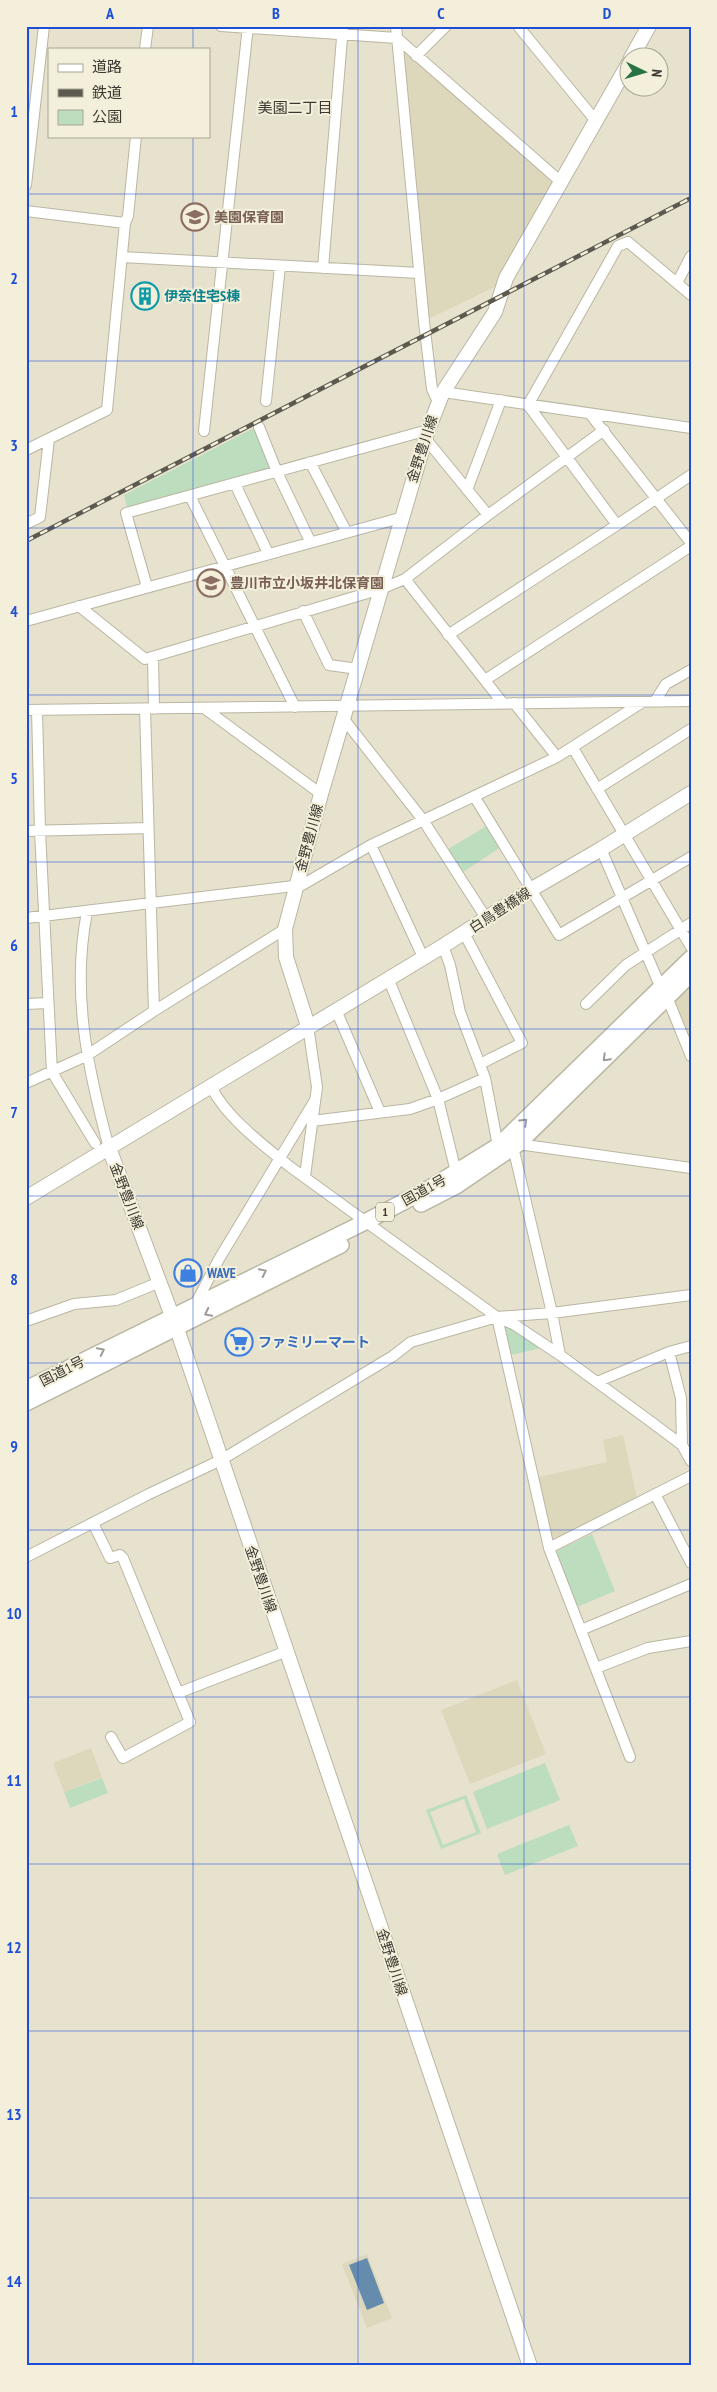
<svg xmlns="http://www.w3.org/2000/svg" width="717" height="2392" font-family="'PT Sans Narrow','Noto Sans JP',sans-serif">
  <rect width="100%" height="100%" fill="#e6e2cd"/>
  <!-- built -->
  <path fill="#ddd7bb" d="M 401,45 L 557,182 L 501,284 L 424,321 Z
    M 691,981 L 691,1048 L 671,1000 Z
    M 623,1435 L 637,1498 L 555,1539 L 551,1539 L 538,1477 L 607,1462 L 603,1440 Z
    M 517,1680 L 546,1754 L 470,1784 L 441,1710 Z
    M 91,1748 L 102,1777 L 64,1792 L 53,1763 Z
    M 367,2254 L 392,2318 L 367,2328 L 342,2264 Z"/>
  <!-- green -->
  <path fill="#bcddbe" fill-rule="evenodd" d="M 256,427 L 273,468 L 127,508 L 124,495 Z
    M 488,825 L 501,847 L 460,874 L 445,851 Z
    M 506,1326 L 541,1348 L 511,1355 L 505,1327 Z
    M 592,1534 L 615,1591 L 577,1607 L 557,1555 L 558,1550 Z
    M 545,1763 L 560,1800 L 487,1829 L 473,1792 Z
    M 102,1778 L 108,1793 L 70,1808 L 64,1792 Z
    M 466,1795 L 481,1833 L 441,1849 L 426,1810 ZM 464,1799 L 476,1832 L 443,1845 L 430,1812 Z
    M 569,1825 L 578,1846 L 505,1875 L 497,1854 Z"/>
  <!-- water -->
  <path fill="#658cad" d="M 367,2258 L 384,2303 L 367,2310 L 349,2265 Z"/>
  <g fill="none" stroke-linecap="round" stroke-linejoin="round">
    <!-- minor casing -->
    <g stroke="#bab6a2" stroke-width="12">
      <path id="minor" d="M 221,26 L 397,38 L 561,182
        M 396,26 L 424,322 L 432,389 L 438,402
        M 518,26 L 596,121
        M 145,49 L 148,26
        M 416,56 L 446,26
        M 26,185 L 44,26
        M 26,211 L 125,223
        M 122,257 L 419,273
        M 323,268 L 343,26
        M 677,283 L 691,256
        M 443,392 L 691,428
        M 266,401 L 280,266
        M 590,414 L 691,543
        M 259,427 L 277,472 L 310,541
        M 204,431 L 248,26
        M 425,438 L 488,515
        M 26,450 L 107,410 L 125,223 L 128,216 L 136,136
        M 310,462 L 346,531
        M 235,484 L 268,553
        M 467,490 L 501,400
        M 190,496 L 295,707
        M 26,524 L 40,517 L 49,439
        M 617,525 L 691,475
        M 405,579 L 502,702
        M 147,587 L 126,513 L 428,430
        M 79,606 L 145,659 L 381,589 L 405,579 L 488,515 L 604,430
        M 303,611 L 329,665 L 358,669
        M 26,621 L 400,518
        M 448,635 L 617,525 L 528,405 L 618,246 L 628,242 L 691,295
        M 153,657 L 154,709
        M 485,680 L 691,546
        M 655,701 L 666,684 L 691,670
        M 514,703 L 557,757
        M 204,708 L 321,794
        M 145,709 L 154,1011
        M 26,710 L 691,701
        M 37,710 L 40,831 L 52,1072 L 95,1143
        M 343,718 L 423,820 L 486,918
        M 573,748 L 691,947
        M 597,789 L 691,729
        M 474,796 L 559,935 L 691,857
        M 26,831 L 148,828
        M 371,845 L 423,957
        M 601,849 L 661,988
        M 87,912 C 71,993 88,1070 109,1148
        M 26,918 L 302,885 L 371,845 L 557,757 L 641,703
        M 464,933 L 522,1043 L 480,1064
        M 443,946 L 450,965 L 460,1012 L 485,1078 L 498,1146
        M 388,978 L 438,1099 L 456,1172
        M 667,997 L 691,1056
        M 26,1004 L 48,1003
        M 586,1004 L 626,965 L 691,923
        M 336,1010 L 380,1112
        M 26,1083 L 86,1056 L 154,1011 L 285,929
        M 211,1087 C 228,1119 261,1143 289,1166 L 497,1317 L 515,1325 L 560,1355 L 654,1424 L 682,1445 L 691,1461
        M 312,1121 L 410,1109 L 438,1099 L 485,1078
        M 518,1144 L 691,1168
        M 513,1147 L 552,1313 L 560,1355
        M 305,1176 L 317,1087 L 308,1026
        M 195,1305 L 219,1259 L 315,1100
        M 497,1317 L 549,1548 L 630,1757
        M 26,1321 L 74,1304 L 116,1300 L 160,1282
        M 669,1352 L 681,1398 L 682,1445
        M 597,1382 L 669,1352 L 691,1346
        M 655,1494 L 691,1563
        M 93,1523 L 110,1558 L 120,1555 L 123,1558 L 178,1693
        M 549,1548 L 691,1476
        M 26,1557 L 149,1494 L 221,1460 L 393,1356 L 411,1342 L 497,1317 L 552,1313 L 691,1295
        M 581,1630 L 691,1584
        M 596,1668 L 648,1648 L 691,1641
        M 111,1737 L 123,1758 L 190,1722 L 178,1693 L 287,1651"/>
    </g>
    <!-- major casing -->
    <g stroke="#bab6a2" stroke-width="16">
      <path id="major" d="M 631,58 L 649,26
        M 308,1026 L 286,957 L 285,929 L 321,794 L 428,430 L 443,392 L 495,312 L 506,278 L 630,61
        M 109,1148 L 177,1329 L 530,2366
        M 26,1198 L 443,946 L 532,889 L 601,849 L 691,793"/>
    </g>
    <!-- highway casing -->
    <g stroke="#bab6a2" stroke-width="18">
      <path id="highway" d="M 421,1204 L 456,1186 L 518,1144 L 691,974
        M 26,1389 L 365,1222 L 430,1188 L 498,1146 L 691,958
        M 26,1403 L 341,1245"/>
    </g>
    <!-- minor -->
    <use href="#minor" stroke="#fff" stroke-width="10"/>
    <!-- major -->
    <use href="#major" stroke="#fff" stroke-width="14"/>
    <!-- highway -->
    <use href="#highway" stroke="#fff" stroke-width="15"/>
    <!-- rail casing -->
    <g stroke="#5c5a4f" stroke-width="4.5">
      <path id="rail" d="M 26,541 L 691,198"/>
    </g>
    <!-- rail -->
    <use href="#rail" stroke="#f3efda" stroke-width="2.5" stroke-dasharray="8" stroke-linecap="butt"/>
  </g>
  <!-- one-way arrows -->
  <defs><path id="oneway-chevron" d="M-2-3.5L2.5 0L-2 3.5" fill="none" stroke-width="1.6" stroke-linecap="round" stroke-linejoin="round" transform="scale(1.25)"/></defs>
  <g stroke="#9d9c98">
    <use href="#oneway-chevron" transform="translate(606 1058) rotate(135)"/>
    <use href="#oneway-chevron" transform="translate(524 1122) rotate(-44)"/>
    <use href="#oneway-chevron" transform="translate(263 1272) rotate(-26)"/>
    <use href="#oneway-chevron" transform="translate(208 1313) rotate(153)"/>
    <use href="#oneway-chevron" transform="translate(101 1351) rotate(-27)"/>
  </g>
  <!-- grid -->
  <path fill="none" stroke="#1d4ed8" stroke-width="1" stroke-opacity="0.55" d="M 193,26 L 193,49M 358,26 L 358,2366M 524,26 L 524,2366M 193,136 L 193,2366M 26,194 L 691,194M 26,361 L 691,361M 26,528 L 691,528M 26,695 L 691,695M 26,862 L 691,862M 26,1029 L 691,1029M 26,1196 L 691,1196M 26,1363 L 691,1363M 26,1530 L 691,1530M 26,1697 L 691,1697M 26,1864 L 691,1864M 26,2031 L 691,2031M 26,2198 L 691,2198"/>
  <!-- icons -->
  <defs>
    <g id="school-ring" transform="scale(1.4375)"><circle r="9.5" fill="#f3efda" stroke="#8d6e63" stroke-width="1.5"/><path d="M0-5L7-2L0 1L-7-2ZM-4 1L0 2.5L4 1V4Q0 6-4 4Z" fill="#8d6e63"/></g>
    <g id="building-ring" transform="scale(1.4375)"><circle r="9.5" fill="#f3efda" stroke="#0f9aa8" stroke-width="1.5"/><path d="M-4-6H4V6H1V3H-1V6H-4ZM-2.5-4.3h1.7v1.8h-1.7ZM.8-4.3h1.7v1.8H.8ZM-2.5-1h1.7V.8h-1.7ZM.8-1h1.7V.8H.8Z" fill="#0f9aa8"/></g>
    <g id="shop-ring" transform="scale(1.4375)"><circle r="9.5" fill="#f3efda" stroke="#3f7fe0" stroke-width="1.5"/><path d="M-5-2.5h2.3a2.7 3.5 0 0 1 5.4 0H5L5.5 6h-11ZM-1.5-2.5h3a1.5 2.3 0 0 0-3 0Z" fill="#3f7fe0"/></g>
    <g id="supermarket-ring" transform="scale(1.4375)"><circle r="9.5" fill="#f3efda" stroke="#3f7fe0" stroke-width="1.5"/><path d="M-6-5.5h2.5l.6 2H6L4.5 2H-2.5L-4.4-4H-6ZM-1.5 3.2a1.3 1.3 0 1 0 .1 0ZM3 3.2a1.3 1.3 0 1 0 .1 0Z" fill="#3f7fe0"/></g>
  </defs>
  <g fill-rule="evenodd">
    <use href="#school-ring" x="195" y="217"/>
    <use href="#building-ring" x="145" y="296"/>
    <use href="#school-ring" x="211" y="583"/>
    <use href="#shop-ring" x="188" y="1273"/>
    <use href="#supermarket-ring" x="239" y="1342"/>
  </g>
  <g text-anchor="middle" stroke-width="4" stroke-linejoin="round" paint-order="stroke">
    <!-- shield labels -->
    <rect fill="#f3efda" stroke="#727064" stroke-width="1" x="376" y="1202.5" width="18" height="19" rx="4"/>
    <g font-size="12" font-weight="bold" fill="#3b3931">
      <text x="385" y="1216">1</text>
    </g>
    <!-- education labels -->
    <g font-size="14" font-weight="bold" fill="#785e54" stroke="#f3efda" text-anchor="start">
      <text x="214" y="222">美園保育園</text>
      <text x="230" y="588">豊川市立小坂井北保育園</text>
    </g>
    <!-- culture labels -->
    <g font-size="14" font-weight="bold" fill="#0d838f" stroke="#f3efda" text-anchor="start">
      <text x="164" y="301">伊奈住宅S棟</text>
    </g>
    <!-- street labels -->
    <g font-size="14" fill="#3b3931" stroke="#f3efda">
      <text transform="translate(422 449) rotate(-72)" y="5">金野豊川線</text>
      <text transform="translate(309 838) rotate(-75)" y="5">金野豊川線</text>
      <text transform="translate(500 910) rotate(-33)" y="5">白鳥豊橋線</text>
      <text transform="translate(424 1190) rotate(-29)" y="5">国道1号</text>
      <text transform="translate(127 1196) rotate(69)" y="5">金野豊川線</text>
      <text transform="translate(62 1371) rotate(-27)" y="5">国道1号</text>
      <text transform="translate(261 1579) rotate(71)" y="5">金野豊川線</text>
      <text transform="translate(392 1962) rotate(72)" y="5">金野豊川線</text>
    </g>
    <!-- shop labels -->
    <g font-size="14" font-weight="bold" fill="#366cbe" stroke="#f3efda" text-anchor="start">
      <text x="207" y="1278">WAVE</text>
      <text x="258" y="1347">ファミリーマート</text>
    </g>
    <!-- neighbourhood labels -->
    <g font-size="15" fill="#3b3931" stroke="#f3efda">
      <text x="295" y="113">美園二丁目</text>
    </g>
  </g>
  <!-- border -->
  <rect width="717" height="2392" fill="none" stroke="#f3efda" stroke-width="55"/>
  <!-- legend -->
  <rect x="48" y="48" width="162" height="90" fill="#f3efda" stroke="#a9a696"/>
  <rect x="58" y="64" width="25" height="8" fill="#ffffff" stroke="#a9a696"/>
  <text x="92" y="72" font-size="15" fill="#3b3931">道路</text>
  <rect x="58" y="89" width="25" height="8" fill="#5c5a4f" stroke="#a9a696"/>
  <text x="92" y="98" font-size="15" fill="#3b3931">鉄道</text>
  <rect x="58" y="110" width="25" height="15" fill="#bcddbe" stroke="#a9a696"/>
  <text x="92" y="122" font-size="15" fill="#3b3931">公園</text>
  <!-- north arrow -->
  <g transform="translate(644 72) rotate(95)"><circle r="24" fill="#f3efda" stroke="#a9a696"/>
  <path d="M0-4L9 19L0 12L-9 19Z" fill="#277341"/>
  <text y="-8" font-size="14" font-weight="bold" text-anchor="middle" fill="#3b3931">N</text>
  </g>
  <rect x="28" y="28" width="662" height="2336" fill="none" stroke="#1d4ed8" stroke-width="2"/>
  <g font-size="16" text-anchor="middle" font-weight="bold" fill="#1d4ed8">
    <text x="110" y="19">A</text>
    <text x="276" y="19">B</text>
    <text x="441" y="19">C</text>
    <text x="607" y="19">D</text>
    <text x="14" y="117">1</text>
    <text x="14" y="284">2</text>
    <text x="14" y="451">3</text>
    <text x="14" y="617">4</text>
    <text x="14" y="784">5</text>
    <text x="14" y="951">6</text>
    <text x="14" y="1118">7</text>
    <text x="14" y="1285">8</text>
    <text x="14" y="1452">9</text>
    <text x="14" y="1619">10</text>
    <text x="14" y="1786">11</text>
    <text x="14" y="1953">12</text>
    <text x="14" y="2120">13</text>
    <text x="14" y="2287">14</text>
  </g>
</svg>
